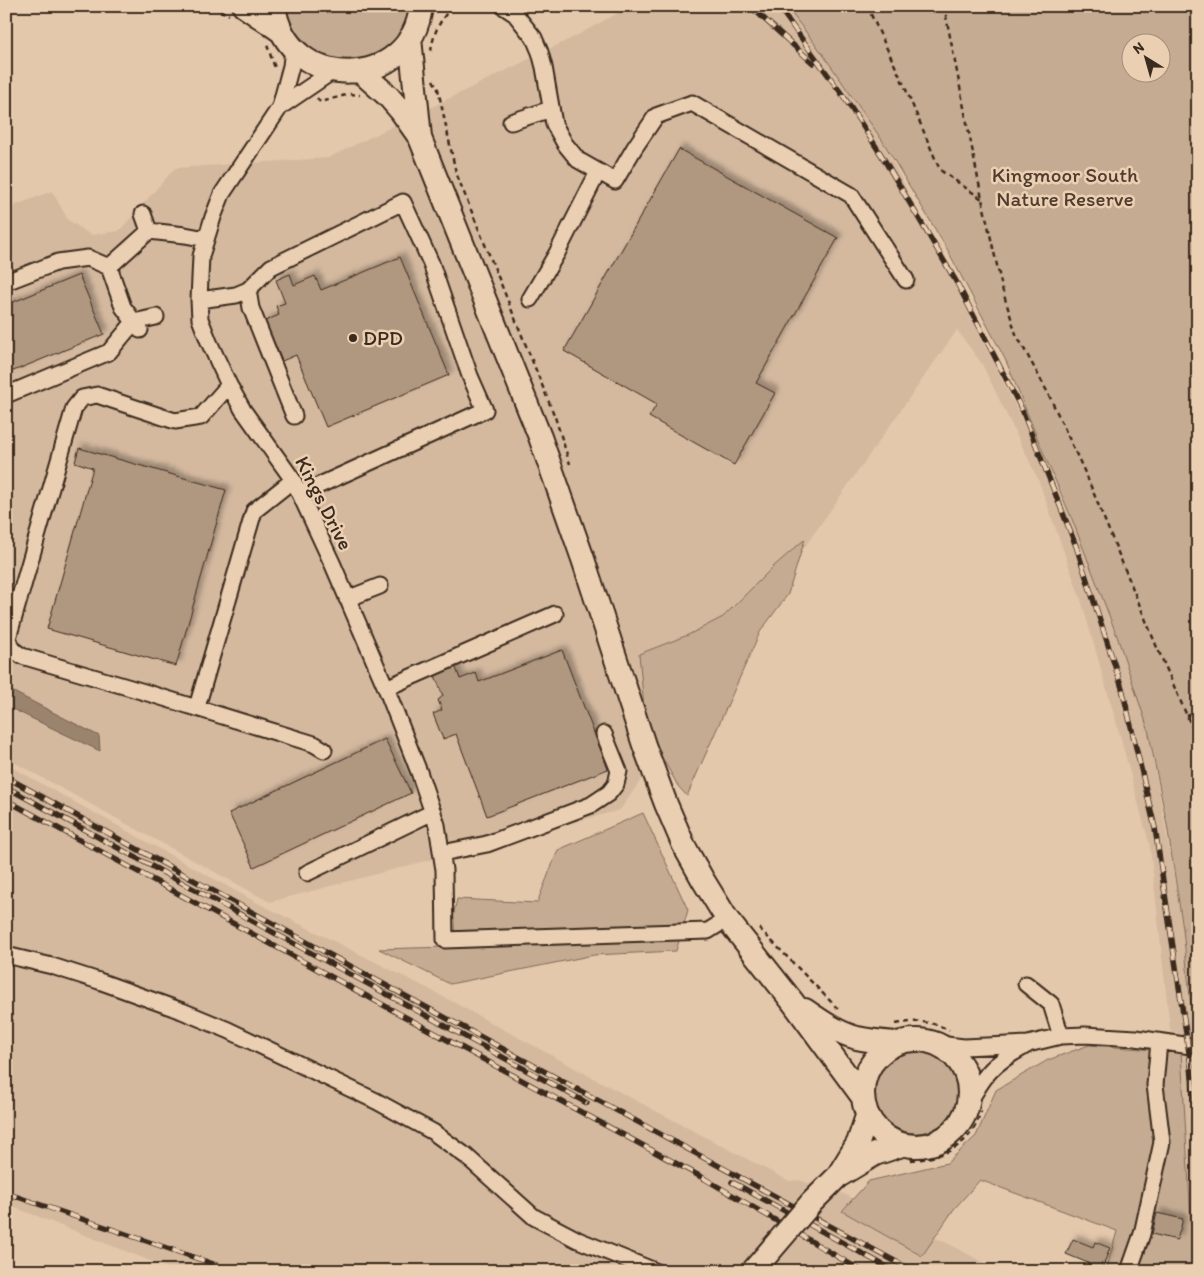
<svg xmlns="http://www.w3.org/2000/svg" width="1204" height="1277" font-family="Itim,sans-serif">
  <defs>
    <filter id="shadow"><feDropShadow dx="4.5" dy="-4.5" stdDeviation="2.5" flood-color="#0004"/></filter>
  </defs>
  <rect width="100%" height="100%" fill="#e4c8ac"/>
  <filter id="ink" filterUnits="userSpaceOnUse"><feTurbulence type="fractalNoise" baseFrequency=".02" numOctaves="2"/><feDisplacementMap in="SourceGraphic" scale="10" xChannelSelector="R" yChannelSelector="G"/><feConvolveMatrix kernelMatrix="1 2 1 2 8 2 1 2 1" color-interpolation-filters="sRGB"/></filter>
  <g filter="url(#ink)">
    <!-- built -->
    <path fill="#d4b99f" d="M 631,6 L 786,6 L 822,53 L 882,140 L 1072,519 L 1117,636 L 1148,729 L 1183,929 L 1190,1010 L 1198,1020 L 1198,1271 L 1194,1271 L 1181,1052 L 1170,1029 L 1150,847 L 1119,732 L 1082,603 L 1038,479 L 982,364 L 957,330 L 620,810 L 270,902 L 6,758 L 6,209 L 52,191 L 68,220 L 91,235 L 119,231 L 175,168 L 328,158 L 572,38 Z
      M 6,764 L 252,900 L 427,988 L 597,1080 L 789,1181 L 799,1180 L 844,1194 L 957,1248 L 998,1271 L 176,1271 L 6,1204 Z"/>
    <!-- green -->
    <path fill="#c5ab92" stroke="#806a58" fill-rule="evenodd" d="M 286,6 L 409,6 C 406,20 402,33 391,44 C 370,64 334,67 310,49 C 307,47 304,43 302,40 C 299,38 296,35 294,32 C 290,25 288,14 286,6 Z
      M 786,6 L 1198,6 L 1198,1018 L 1191,1008 L 1183,929 L 1167,825 L 1148,729 L 1117,636 L 1072,519 L 1046,459 L 1006,361 L 947,249 L 882,140 L 822,53 ZM 1132,42 L 1162,42 L 1162,72 L 1132,72 Z
      M 805,539 L 788,594 L 760,632 L 687,796 L 678,786 L 646,728 L 639,654 L 688,635 L 723,617 L 773,567 Z
      M 643,813 L 688,910 L 676,951 L 594,955 L 450,984 L 379,949 L 446,947 L 457,899 L 537,903 L 558,850 Z
      M 1089,1045 L 1181,1052 L 1194,1271 L 1106,1271 L 1117,1231 L 980,1180 L 954,1209 L 922,1256 L 842,1211 L 869,1181 L 947,1163 L 976,1136 L 996,1090 L 1048,1060 Z
      M873 1090a43 43 0 1 1 86 0a43 43 0 1 1-86 0Z"/>
    <!-- water -->
    <path fill="#9a846e" stroke="#74604e" d="M 6,688 L 99,736 L 100,751 L 6,706 Z"/>
    <!-- building -->
    <path fill="#b09780" stroke="#3b2a1e" filter="url(#shadow)" d="M 679,149 L 838,238 L 756,383 L 775,393 L 734,465 L 649,417 L 657,404 L 564,351 Z
      M 400,257 L 449,375 L 326,427 L 296,355 L 282,361 L 265,321 L 279,315 L 276,306 L 285,303 L 276,280 L 290,274 L 294,285 L 315,276 L 321,290 Z
      M 79,275 L 104,334 L 6,374 L 6,305 Z
      M 79,448 L 226,490 L 176,666 L 47,629 L 93,468 L 75,462 Z
      M 562,650 L 608,769 L 487,816 L 456,734 L 443,739 L 433,714 L 442,710 L 438,700 L 443,696 L 434,673 L 455,665 L 460,679 L 476,673 L 479,682 Z
      M 385,739 L 411,793 L 254,867 L 229,813 Z
      M 1157,1213 L 1183,1219 L 1177,1240 L 1152,1234 Z
      M 1073,1239 L 1093,1247 L 1095,1242 L 1110,1248 L 1101,1271 L 1085,1271 L 1088,1263 L 1066,1254 Z"/>
    <g fill="none" stroke-linecap="round" stroke-linejoin="round">
      <!-- minor casing -->
      <g stroke="#3b2a1e" stroke-width="19">
        <path id="minor" d="M 503,6 L 515,14 L 534,38 L 540,52 L 544,67 L 554,124 L 565,144 L 578,160 L 615,181 L 635,147 L 656,116 L 692,103 L 851,195 L 906,280
          M 293,48 L 291,66 L 280,107 L 222,194 L 213,217 L 201,256 L 199,300 L 200,319 L 209,342 L 229,385 L 243,410 L 293,480 L 300,494 L 333,565 L 386,688 L 419,772 L 437,825 L 444,870 L 445,940 L 708,931 L 727,919
          M 280,107 L 333,71
          M 511,122 L 551,109
          M 143,214 L 149,231 L 185,235 L 206,239
          M 109,267 L 123,307 L 140,330
          M 6,282 L 58,262 L 88,258 L 109,267 L 149,231
          M 248,290 L 251,308 L 294,416
          M 530,299 L 557,253 L 598,172
          M 199,300 L 236,295 L 248,290 L 271,267 L 403,202 L 431,263 L 470,376 L 485,410 L 300,494
          M 229,385 L 201,417 L 175,421 L 97,395 L 82,398 L 74,408 L 8,638 L 13,650 L 22,656 L 151,694 L 314,744 L 324,750
          M 6,395 L 109,352 L 134,322 L 156,317
          M 347,599 L 380,586
          M 386,688 L 555,614
          M 197,707 L 254,511 L 293,480
          M 442,853 L 487,844 L 591,805 L 609,793 L 616,784 L 619,771 L 604,734
          M 307,873 L 433,812
          M 6,955 L 52,966 L 99,981 L 182,1011 L 228,1030 L 376,1101 L 433,1132 L 466,1156 L 534,1217 L 578,1240 L 655,1271
          M 1026,984 L 1051,1004 L 1061,1036
          M 938,1044 L 964,1047 L 1028,1044 L 1061,1036 L 1085,1035 L 1136,1038 L 1198,1047
          M 969,1102 C 976,1091 982,1079 991,1070 C 1001,1059 1015,1052 1027,1045
          M 1129,1271 L 1142,1234 L 1162,1142 L 1155,1085 L 1159,1042"/>
      </g>
      <!-- highway casing -->
      <g stroke="#3b2a1e" stroke-width="26">
        <path id="highway" d="M 244,6 L 282,32
          M 274,6 C 287,95 412,92 421,6
          M 410,38 L 420,137
          M 360,71 L 388,96 L 401,111 L 420,138 L 540,437 L 583,559 L 644,745 L 666,804 L 684,846 L 703,880 L 727,919 L 792,1001 L 862,1096
          M 805,1010 C 821,1021 838,1033 857,1038 C 870,1041 884,1042 897,1043
          M863 1093a53 53 0 1 1 106 0a53 53 0 1 1-106 0Z
          M 839,1174 L 858,1143 L 867,1116
          M 837,1177 L 875,1154 L 902,1145"/>
      </g>
      <!-- path -->
      <path stroke="#3b2a1e" stroke-width="2.5" stroke-dasharray="5 4" stroke-linecap="butt" d="M 212,6 L 229,15
        M 867,6 L 904,85 L 940,170 L 982,199
        M 944,6 L 982,199 L 1003,292 L 1016,334 L 1048,393 L 1087,477 L 1156,645 L 1198,741
        M 267,45 L 275,68
        M 431,51 C 434,32 438,24 450,9 L 449,6
        M 433,80 L 438,89 L 456,173 L 555,417 L 570,464
        M 317,98 L 320,102 L 350,94 L 360,95
        M 1187,716 L 1198,712
        M 759,928 L 839,1010
        M 896,1024 C 915,1020 931,1021 949,1030
        M 911,1160 C 944,1158 972,1145 981,1111"/>
      <!-- minor -->
      <use href="#minor" stroke="#ebcfb2" stroke-width="15"/>
      <!-- highway -->
      <use href="#highway" stroke="#ebcfb2" stroke-width="22"/>
      <!-- rail casing -->
      <g stroke="#3b2a1e" stroke-width="5.5">
        <path id="rail" d="M 750,6 L 813,63
          M 778,6 L 844,97 L 882,156 L 957,283 L 1022,410 L 1076,546 L 1122,688 L 1155,828 L 1191,1066 L 1198,1145
          M 6,777 L 363,973 L 913,1271
          M 6,787 L 587,1103
          M 6,800 L 455,1044 L 705,1179 L 862,1271
          M 732,1182 L 894,1271
          M 6,1193 L 234,1271"/>
      </g>
      <!-- rail -->
      <use href="#rail" stroke="#ebcfb2" stroke-width="4" stroke-dasharray="11" stroke-linecap="butt"/>
      <!-- highway-bridge casing -->
      <g stroke="#3b2a1e" stroke-width="26" stroke-linecap="butt">
        <path id="highway-bridge" d="M 753,1271 L 812,1202 L 837,1177"/>
      </g>
      <!-- highway-bridge -->
      <use href="#highway-bridge" stroke="#ebcfb2" stroke-width="22"/>
    </g>
  </g>
  <!-- markers -->
  <circle fill="#3b2a1e" stroke="#ebcfb2" stroke-width="2" cx="353" cy="338" r="5"/>
  <g text-anchor="middle" stroke-width="5" stroke-linejoin="round" paint-order="stroke">
    <!-- park labels -->
    <g font-size="21" fill="#503d2f" stroke="#ebcfb2">
      <text x="1065" y="182">Kingmoor South<tspan x="1065" dy="24">Nature Reserve</tspan></text>
    </g>
    <!-- poi labels -->
    <g font-size="21" fill="#3b2a1e" stroke="#ebcfb2" text-anchor="start">
      <text x="363" y="345">DPD</text>
    </g>
    <!-- street labels -->
    <g font-size="21" fill="#3b2a1e" stroke="#ebcfb2">
      <text transform="translate(324 503) rotate(63)" y="7">Kings Drive</text>
    </g>
  </g>
  <!-- margin -->
  <rect width="1204" height="1277" fill="none" stroke="#ebcfb2" stroke-width="25"/>
  <rect x="12" y="12" width="1179" height="1252" fill="none" stroke="#3b2a1e" stroke-width="2" filter="url(#ink)"/>
  <!-- north arrow -->
  <g transform="translate(1146 58) rotate(323)"><circle r="24" fill="#ebcfb2" stroke="#a58d77"/>
  <path d="M0-4L9 19L0 12L-9 19Z" fill="#3b2a1e"/>
  <text y="-8" font-size="14" font-weight="bold" text-anchor="middle" fill="#3b2a1e">N</text>
  </g>
</svg>
